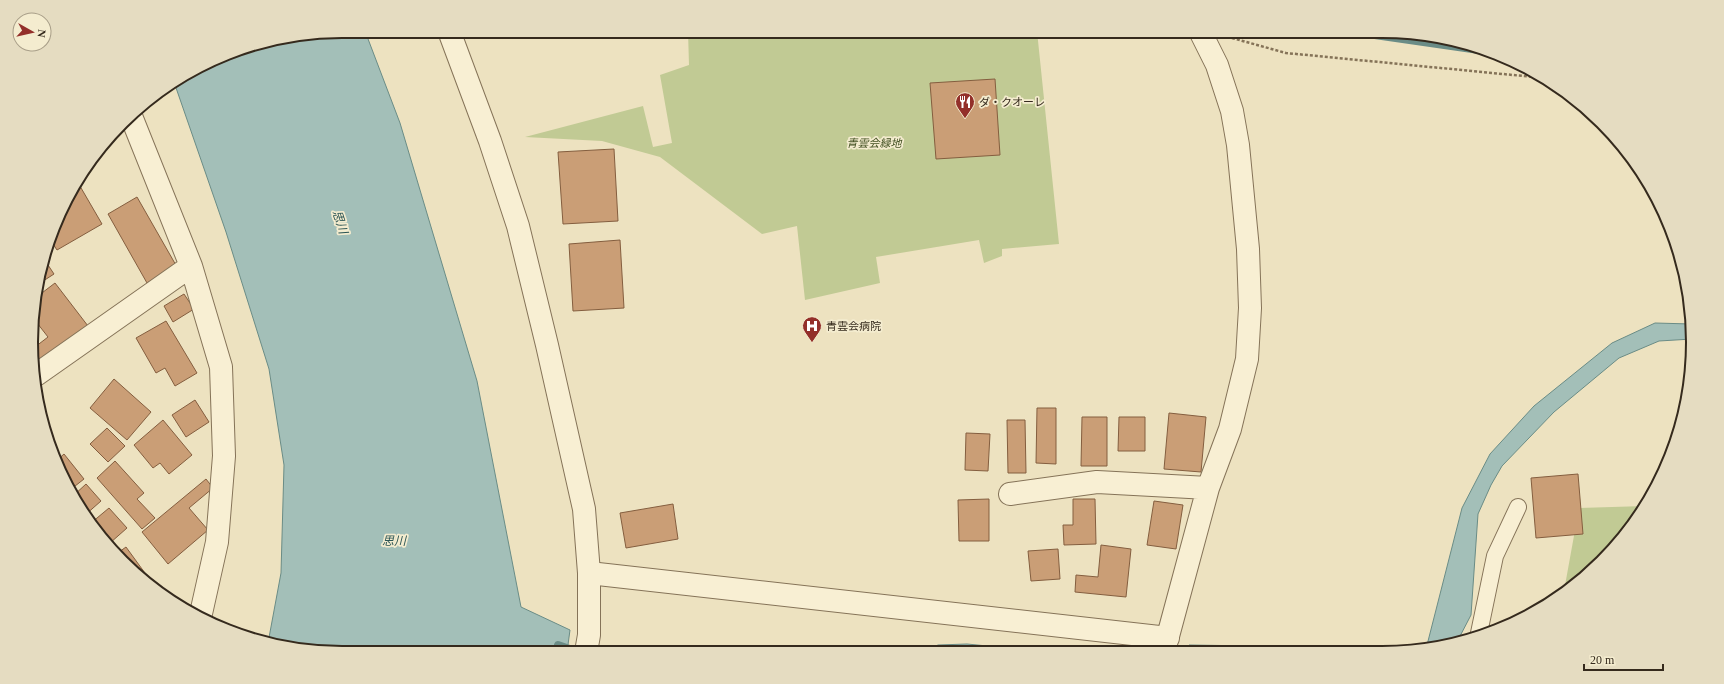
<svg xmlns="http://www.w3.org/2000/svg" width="1724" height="684" font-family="'Times New Roman','Noto Sans JP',serif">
  <rect width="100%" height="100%" fill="#ede2c0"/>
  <!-- green -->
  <path fill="#c1ca94" d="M 688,31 L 934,31 L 935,35 L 954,31 L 1037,31 L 1059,244 L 1002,249 L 1002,256 L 984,263 L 979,240 L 876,257 L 880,283 L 805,300 L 797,226 L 762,234 L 660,157 L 602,141 L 525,137 L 643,106 L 653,147 L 672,143 L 660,75 L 689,65 Z
    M 1645,506 L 1641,515 L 1587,576 L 1564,591 L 1579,508 Z"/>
  <!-- water -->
  <path fill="#a3bfb8" stroke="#6a8c86" d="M 342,31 L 365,31 L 400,123 L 477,381 L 521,607 L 570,630 L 567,652 L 342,653 L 268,643 L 281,573 L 284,465 L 269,369 L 226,232 L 174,82 L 187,73 L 242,48 Z
    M 1655,323 L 1691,324 L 1692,339 L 1659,341 L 1619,358 L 1554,412 L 1502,466 L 1491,485 L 1478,514 L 1471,615 L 1458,640 L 1426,649 L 1462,508 L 1490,454 L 1534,406 L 1612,343 Z
    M 967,644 L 1038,651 L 922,652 L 938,645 Z
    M 1189,645 L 1318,647 L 1330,651 L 1187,651 Z"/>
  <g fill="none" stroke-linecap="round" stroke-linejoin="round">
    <!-- stream -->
    <path stroke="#6a8c86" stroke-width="8" d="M 1347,31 L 1486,51
      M 558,645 L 578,652"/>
  </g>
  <!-- building -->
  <path fill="#ca9e76" stroke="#845e3f" d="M 995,79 L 1000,155 L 936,159 L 930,83 Z
    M 614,149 L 618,221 L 563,224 L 558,152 Z
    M 77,181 L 102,224 L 57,250 L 49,238 L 55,230 L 54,229 L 73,187 Z
    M 137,197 L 177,267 L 147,283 L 108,214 Z
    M 620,240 L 624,308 L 573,311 L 569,244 Z
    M 44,259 L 54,274 L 37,285 Z
    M 55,283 L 88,326 L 41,362 L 35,355 L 35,347 L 48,337 L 34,319 L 34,299 Z
    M 184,294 L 194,309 L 173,322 L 164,306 Z
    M 166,321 L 197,373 L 175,386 L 165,368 L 156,373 L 136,338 Z
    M 114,379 L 151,412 L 127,440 L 90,408 Z
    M 195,400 L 209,422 L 186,437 L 172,415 Z
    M 1037,408 L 1056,408 L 1056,464 L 1036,463 Z
    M 1169,413 L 1206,417 L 1201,472 L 1164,469 Z
    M 1082,417 L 1107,417 L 1107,466 L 1081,466 Z
    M 1119,417 L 1145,417 L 1145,451 L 1118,451 Z
    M 163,420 L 192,455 L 169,474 L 160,463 L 153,468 L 134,445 Z
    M 1007,420 L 1025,420 L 1026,473 L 1008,473 Z
    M 107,428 L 125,446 L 108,462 L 90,444 Z
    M 966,433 L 990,434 L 988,471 L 965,470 Z
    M 64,454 L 84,479 L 70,490 L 55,462 Z
    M 115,461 L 144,493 L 137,499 L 155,518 L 142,529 L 97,478 Z
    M 1578,474 L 1583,534 L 1536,538 L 1531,478 Z
    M 206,479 L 213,488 L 189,508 L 208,530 L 168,564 L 142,532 Z
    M 86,484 L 101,501 L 84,516 L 73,496 Z
    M 989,499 L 989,541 L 959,541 L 958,500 Z
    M 1073,499 L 1095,499 L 1096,544 L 1064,545 L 1063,525 L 1073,525 Z
    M 1154,501 L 1183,505 L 1176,549 L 1147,545 Z
    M 673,504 L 678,539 L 626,548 L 620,513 Z
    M 109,508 L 127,528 L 110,543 L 91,523 Z
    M 1101,545 L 1131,549 L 1126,597 L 1075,592 L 1076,575 L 1098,577 Z
    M 126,547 L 150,580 L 147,582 L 119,552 Z
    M 1058,549 L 1060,579 L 1031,581 L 1028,551 Z"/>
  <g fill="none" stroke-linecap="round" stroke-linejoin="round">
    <!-- service casing -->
    <g stroke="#857358" stroke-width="18">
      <path id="service" d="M 1479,633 L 1495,556 L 1518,507"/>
    </g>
    <!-- minor casing -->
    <g stroke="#857358" stroke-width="24">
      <path id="minor" d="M 131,116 L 191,266 L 221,367 L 224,456 L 217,542 L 200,618
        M 36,375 L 191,266
        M 1010,494 L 1097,482 L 1208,488
        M 589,573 L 1168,638
        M 1164,651 L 1208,488 L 1230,429 L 1247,359 L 1250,308 L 1248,249 L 1238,145 L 1232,111 L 1217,65 L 1200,31"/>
    </g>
    <!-- tertiary casing -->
    <g stroke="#857358" stroke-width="24">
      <path id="tertiary" d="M 449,31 L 490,141 L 518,226 L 547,345 L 584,509 L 589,573 L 589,635 L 586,652"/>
    </g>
    <!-- path -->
    <path stroke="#857358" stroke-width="2.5" stroke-dasharray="3 2" stroke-linecap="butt" d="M 1232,38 L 1286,53 L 1544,78"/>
    <!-- service -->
    <use href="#service" stroke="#f8efd3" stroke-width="16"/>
    <!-- minor -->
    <use href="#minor" stroke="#f8efd3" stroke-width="22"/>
    <!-- tertiary -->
    <use href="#tertiary" stroke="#f8efd3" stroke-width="22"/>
  </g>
  <!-- icons -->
  <defs>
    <g id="restaurant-pin" transform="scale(1)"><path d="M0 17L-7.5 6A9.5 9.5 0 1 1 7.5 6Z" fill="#932f2a" stroke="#f4eccf"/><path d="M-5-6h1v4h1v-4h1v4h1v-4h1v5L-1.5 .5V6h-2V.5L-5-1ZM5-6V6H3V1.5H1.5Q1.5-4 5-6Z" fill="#fff"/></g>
    <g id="hospital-pin" transform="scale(1)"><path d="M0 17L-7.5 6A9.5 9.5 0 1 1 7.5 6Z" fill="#932f2a" stroke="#f4eccf"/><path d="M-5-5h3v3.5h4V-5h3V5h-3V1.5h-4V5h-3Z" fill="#fff"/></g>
  </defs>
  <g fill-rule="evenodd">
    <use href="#restaurant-pin" x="965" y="102"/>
    <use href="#hospital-pin" x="812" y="326"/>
  </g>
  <g text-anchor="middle" stroke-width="3.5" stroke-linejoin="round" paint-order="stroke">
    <!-- poi labels -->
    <g font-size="11" fill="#352a1d" stroke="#f4eccf" text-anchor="start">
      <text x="979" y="106">ダ・クオーレ</text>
      <text x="826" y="330">青雲会病院</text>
    </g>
    <!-- park labels -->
    <g font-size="11" font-style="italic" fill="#435123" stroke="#f4eccf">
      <text x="874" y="147">青雲会緑地</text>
    </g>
    <!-- water labels -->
    <g font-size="12" font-style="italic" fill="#2c5554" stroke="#f4eccf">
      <text transform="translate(340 222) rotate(72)" y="4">思川</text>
      <text x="394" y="545">思川</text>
    </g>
  </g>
  <!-- crop -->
  <path d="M0 0H1724V684H0ZM342 38H1382A304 304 0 0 1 1686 342V342A304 304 0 0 1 1382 646H342A304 304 0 0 1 38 342V342A304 304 0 0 1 342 38Z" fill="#e5dcc1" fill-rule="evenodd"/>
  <path fill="none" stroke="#352a1d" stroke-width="2" d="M342 38H1382A304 304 0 0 1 1686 342V342A304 304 0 0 1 1382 646H342A304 304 0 0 1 38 342V342A304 304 0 0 1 342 38Z"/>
  <!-- north arrow -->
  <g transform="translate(32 32) rotate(98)"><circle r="19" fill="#f4eccf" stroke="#a89e88"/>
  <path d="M0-3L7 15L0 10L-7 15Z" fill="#932f2a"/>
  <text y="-6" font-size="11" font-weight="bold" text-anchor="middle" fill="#352a1d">N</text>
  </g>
  <!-- scale -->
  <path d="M1584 664v6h79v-6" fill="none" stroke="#352a1d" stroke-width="2"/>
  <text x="1590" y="664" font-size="12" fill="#352a1d" stroke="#f4eccf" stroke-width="3" paint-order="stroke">20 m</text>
</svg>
